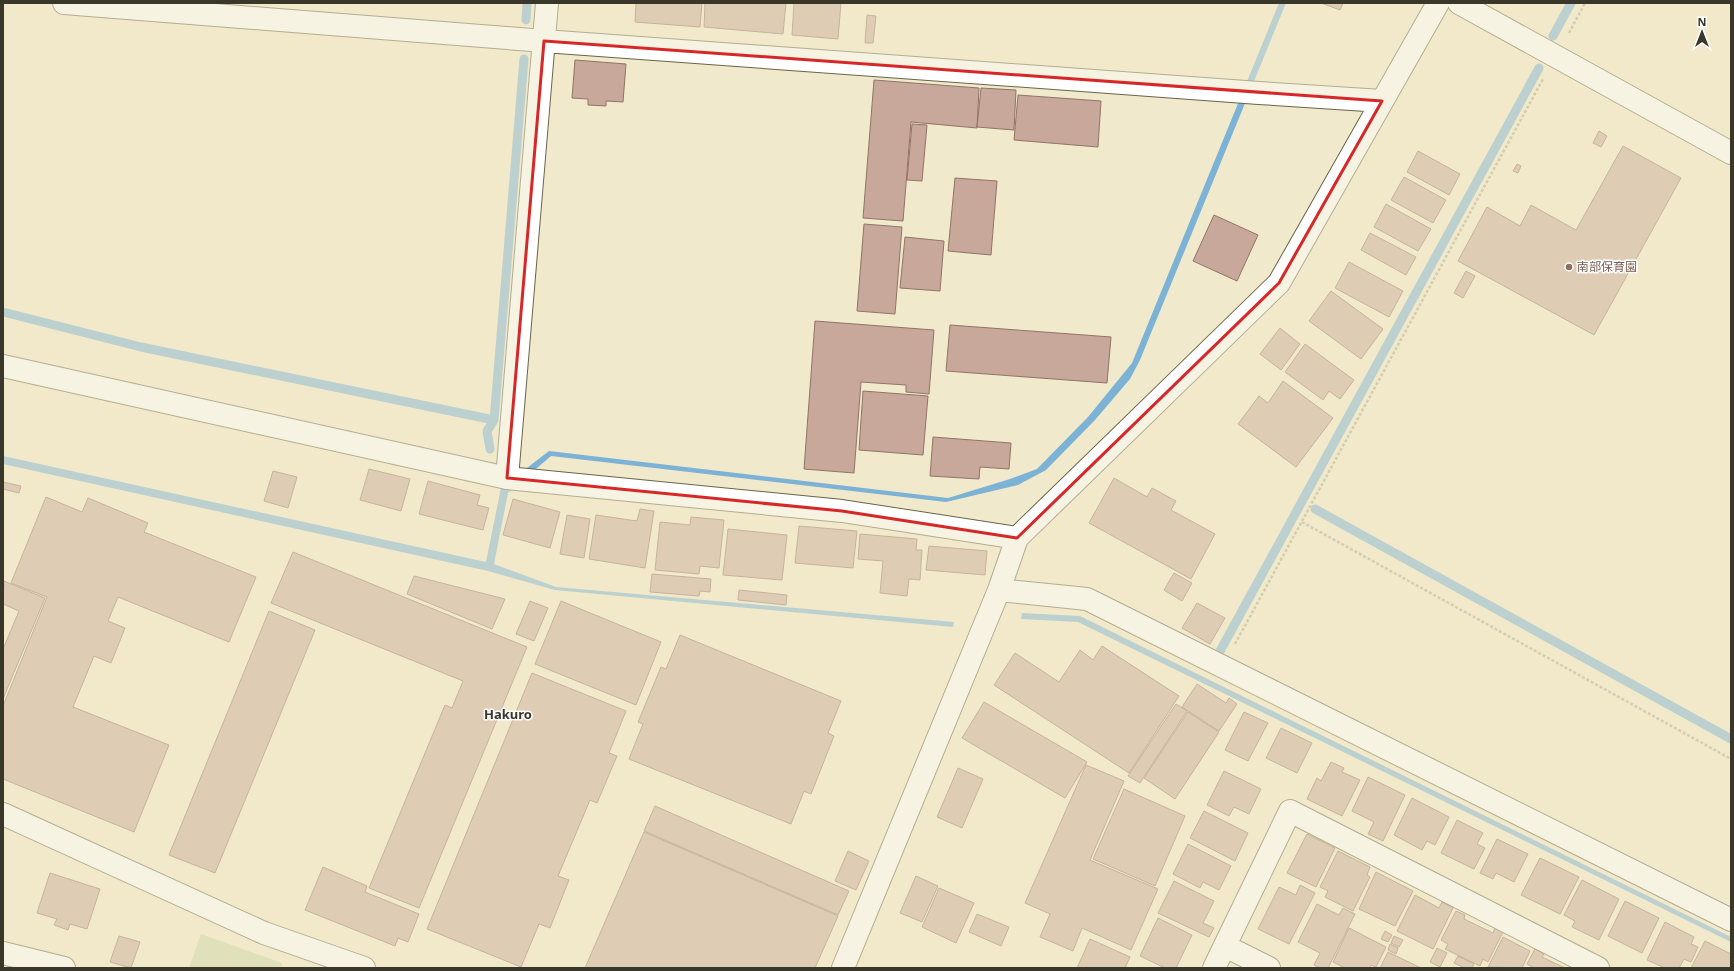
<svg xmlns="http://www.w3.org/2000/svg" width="1734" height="971" font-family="'Noto Sans','Noto Sans JP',sans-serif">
  <rect width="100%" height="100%" fill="#f1e9cb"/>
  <!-- green -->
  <path fill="#ccd4a7" d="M 201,934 L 282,963 L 281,968 L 189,968 Z"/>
  <!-- water -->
  <path fill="#7cb2d5" d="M 1279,3 L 1286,3 L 1140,360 L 1130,379 L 1095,420 L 1046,470 L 1018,485 L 946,502 L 551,456 L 508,493 L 494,564 L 556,587 L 954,622 L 953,627 L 555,590 L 488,571 L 3,464 L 3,456 L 486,562 L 501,488 L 549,451 L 948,498 L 1010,479 L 1037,469 L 1088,417 L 1132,363 Z
    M 1022,613 L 1080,616 L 1731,937 L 1731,942 L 1078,622 L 1021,619 Z"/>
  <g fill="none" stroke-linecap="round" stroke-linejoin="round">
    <!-- stream -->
    <path stroke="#7cb2d5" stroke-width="9" d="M 526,20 L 527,3
      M 1553,36 L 1571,3
      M 3,312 L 141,347 L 494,420
      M 490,449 L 487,431 L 494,420 L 524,59
      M 1315,509 L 1731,739
      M 1219,653 L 1539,68"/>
  </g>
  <!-- building -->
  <path fill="#c7a89a" stroke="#917467" d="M 636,3 L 702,3 L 700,27 L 635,22 Z
    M 705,3 L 786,3 L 783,34 L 704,27 Z
    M 794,3 L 841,3 L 838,39 L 792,35 Z
    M 1321,3 L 1343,3 L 1340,10 Z
    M 867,15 L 876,16 L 873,43 L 865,43 Z
    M 575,60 L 626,64 L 623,102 L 606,101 L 606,106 L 588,105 L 588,99 L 572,98 Z
    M 874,80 L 979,88 L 977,128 L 911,122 L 903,221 L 863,218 Z
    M 981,88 L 1016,90 L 1014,130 L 977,127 Z
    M 1018,95 L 1101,101 L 1098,147 L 1014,140 Z
    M 912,124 L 927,125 L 922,181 L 907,180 Z
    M 1599,131 L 1607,136 L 1601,147 L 1593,143 Z
    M 1623,146 L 1681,178 L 1594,335 L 1458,261 L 1487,207 L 1520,226 L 1531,205 L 1576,230 Z
    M 1418,151 L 1460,174 L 1449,195 L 1407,172 Z
    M 1517,164 L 1521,166 L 1518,173 L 1513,171 Z
    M 1404,177 L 1446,200 L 1433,223 L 1391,200 Z
    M 955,178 L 997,181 L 991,255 L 948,251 Z
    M 1386,204 L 1431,229 L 1418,251 L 1374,227 Z
    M 1214,215 L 1258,235 L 1237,281 L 1193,261 Z
    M 864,224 L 902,227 L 895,314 L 857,311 Z
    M 1370,233 L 1416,257 L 1406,275 L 1361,250 Z
    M 905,237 L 944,241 L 940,291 L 900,288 Z
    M 1349,262 L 1403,291 L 1389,317 L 1335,288 Z
    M 1466,271 L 1475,276 L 1463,298 L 1454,293 Z
    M 1331,291 L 1383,329 L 1361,359 L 1309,321 Z
    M 815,321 L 934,330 L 929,394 L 906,392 L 906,385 L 861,382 L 854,473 L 804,469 Z
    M 950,325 L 1111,337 L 1107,383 L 946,371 Z
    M 1280,328 L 1300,344 L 1281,370 L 1260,354 Z
    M 1305,344 L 1354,380 L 1340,399 L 1329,391 L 1323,400 L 1285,372 Z
    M 1283,381 L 1333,418 L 1296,467 L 1238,424 L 1259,396 L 1268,403 Z
    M 863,391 L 928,396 L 923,455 L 859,450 Z
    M 933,437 L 1011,443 L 1009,469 L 980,467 L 979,479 L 930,476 Z
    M 369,469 L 410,479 L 401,511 L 360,500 Z
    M 273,471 L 297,477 L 288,508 L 264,501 Z
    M 1114,478 L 1147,497 L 1152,488 L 1176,501 L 1171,510 L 1215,534 L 1191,579 L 1089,523 Z
    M 428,481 L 480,495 L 477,505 L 489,508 L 483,530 L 419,514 Z
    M 3,482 L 21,486 L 19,493 L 3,489 Z
    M 46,497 L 82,512 L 88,498 L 148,523 L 144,532 L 256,577 L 229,642 L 118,597 L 108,621 L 125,628 L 111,663 L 94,656 L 73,707 L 169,745 L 134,832 L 3,779 L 3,706 L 47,597 L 11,583 Z
    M 513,499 L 560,512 L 550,548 L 503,535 Z
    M 640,509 L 654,511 L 645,568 L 589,559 L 596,515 L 637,521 Z
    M 567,515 L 590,519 L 584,558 L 560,554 Z
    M 691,517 L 724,520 L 719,568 L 700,566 L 699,574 L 655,570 L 660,522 L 690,525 Z
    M 799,526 L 857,531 L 853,568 L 795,563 Z
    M 728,529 L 787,535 L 782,580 L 723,575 Z
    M 860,534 L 917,539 L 916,550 L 922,550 L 920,580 L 909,579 L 907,596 L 880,593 L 883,561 L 858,559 Z
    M 929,546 L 987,551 L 985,575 L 926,570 Z
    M 293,552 L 527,647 L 419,908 L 369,888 L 445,705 L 452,708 L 463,681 L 271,603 Z
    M 1174,573 L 1192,583 L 1182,601 L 1164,590 Z
    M 652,574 L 711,579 L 710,592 L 700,591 L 699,596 L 650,592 Z
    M 414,576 L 505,599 L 492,629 L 407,594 Z
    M 4,581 L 45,598 L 3,699 L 3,649 L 19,611 L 3,604 Z
    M 739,590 L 787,595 L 786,605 L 738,600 Z
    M 530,601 L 548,608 L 534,641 L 516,634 Z
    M 561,601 L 661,642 L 636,705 L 535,664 Z
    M 1197,603 L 1225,618 L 1210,644 L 1182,628 Z
    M 269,611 L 315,630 L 215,873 L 169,855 Z
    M 680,635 L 841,701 L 828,733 L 834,736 L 811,794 L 804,791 L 791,824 L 629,759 L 643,724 L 638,722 L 661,667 L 666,669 Z
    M 1102,646 L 1179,696 L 1129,773 L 994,685 L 1015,653 L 1059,682 L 1080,650 L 1093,660 Z
    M 532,673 L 626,711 L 609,753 L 617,756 L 597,803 L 590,800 L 558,876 L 569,880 L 550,928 L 539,924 L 521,967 L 427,929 Z
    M 1197,684 L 1226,703 L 1229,698 L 1237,704 L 1219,731 L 1182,707 Z
    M 984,702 L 1087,762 L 1065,798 L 962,738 Z
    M 1176,704 L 1187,711 L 1140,783 L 1128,776 Z
    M 1188,712 L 1219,732 L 1175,799 L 1144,778 Z
    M 1244,712 L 1268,723 L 1248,761 L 1225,750 Z
    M 1281,728 L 1312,743 L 1297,773 L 1266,758 Z
    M 1331,762 L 1344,768 L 1342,772 L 1360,780 L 1342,816 L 1307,799 L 1317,778 L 1321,781 Z
    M 1086,765 L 1124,781 L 1090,860 L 1158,889 L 1131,950 L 1082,928 L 1073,951 L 1040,937 L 1050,914 L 1025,903 Z
    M 958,768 L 983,779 L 962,828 L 937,817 Z
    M 1224,771 L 1261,789 L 1249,814 L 1234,807 L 1229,816 L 1207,805 Z
    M 1368,777 L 1405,795 L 1383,841 L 1368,834 L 1374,822 L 1352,811 Z
    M 1124,789 L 1185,816 L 1155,886 L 1093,859 Z
    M 1412,798 L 1449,817 L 1435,845 L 1427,841 L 1422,850 L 1394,835 Z
    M 655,806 L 849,891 L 838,915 L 644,831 Z
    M 1204,811 L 1248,833 L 1235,861 L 1190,838 Z
    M 1457,820 L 1483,833 L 1477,844 L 1485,848 L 1474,869 L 1441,853 Z
    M 644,832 L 838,916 L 815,968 L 585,968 Z
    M 1307,834 L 1335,848 L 1316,887 L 1287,873 Z
    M 1497,839 L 1528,854 L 1514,882 L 1496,873 L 1493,879 L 1480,873 Z
    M 1188,844 L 1231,866 L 1219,890 L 1203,882 L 1200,888 L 1173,874 Z
    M 848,851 L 869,861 L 856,890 L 835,881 Z
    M 1338,851 L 1370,867 L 1367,875 L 1370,877 L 1353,911 L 1325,897 L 1328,891 L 1320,887 Z
    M 1540,858 L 1579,877 L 1560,914 L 1521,895 Z
    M 323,867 L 367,886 L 365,892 L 419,914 L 408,942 L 398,938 L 395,946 L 305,910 Z
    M 1376,872 L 1413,891 L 1395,926 L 1359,909 Z
    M 50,873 L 100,889 L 87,929 L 70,924 L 68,930 L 54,925 L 57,919 L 37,913 Z
    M 916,876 L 938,886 L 922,922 L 900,913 Z
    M 1582,880 L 1619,899 L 1599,940 L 1572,927 L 1575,921 L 1564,915 Z
    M 1174,881 L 1214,901 L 1203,923 L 1214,928 L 1209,937 L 1158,913 Z
    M 1300,885 L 1315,893 L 1289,944 L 1258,929 L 1279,887 L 1296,895 Z
    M 939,888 L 974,903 L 956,943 L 922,927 Z
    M 1415,895 L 1439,908 L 1442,902 L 1453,908 L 1433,949 L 1397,931 Z
    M 1625,901 L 1659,918 L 1642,953 L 1608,936 Z
    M 1317,904 L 1339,915 L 1343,908 L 1355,914 L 1328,968 L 1320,968 L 1314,965 L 1320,953 L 1298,942 Z
    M 1456,911 L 1465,915 L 1464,919 L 1493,933 L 1495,928 L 1503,932 L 1488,962 L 1483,959 L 1480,966 L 1445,949 L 1448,944 L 1441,940 Z
    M 977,914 L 1009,927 L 1001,946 L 969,932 Z
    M 1158,918 L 1192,935 L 1176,968 L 1165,968 L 1140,956 Z
    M 1665,922 L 1694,937 L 1691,944 L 1698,947 L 1691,962 L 1684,959 L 1679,968 L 1665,968 L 1647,960 Z
    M 1349,928 L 1386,947 L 1376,967 L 1371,965 L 1370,968 L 1345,968 L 1333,962 Z
    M 1385,931 L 1392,935 L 1388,942 L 1381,939 Z
    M 119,936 L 140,942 L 131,968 L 110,962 Z
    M 1394,936 L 1403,940 L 1399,947 L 1391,943 Z
    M 1503,937 L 1530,951 L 1522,968 L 1488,967 Z
    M 1090,939 L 1130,957 L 1125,968 L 1077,968 Z
    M 1705,941 L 1731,954 L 1731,968 L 1691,968 Z
    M 1390,944 L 1398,948 L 1396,954 L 1388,950 Z
    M 1437,948 L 1447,953 L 1440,967 L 1430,962 Z
    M 1535,949 L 1544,954 L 1542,957 L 1565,968 L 1534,968 L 1527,964 Z
    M 1388,952 L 1419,967 L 1421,968 L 1380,968 Z
    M 1458,956 L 1474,964 L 1472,968 L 1465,968 L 1454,963 Z"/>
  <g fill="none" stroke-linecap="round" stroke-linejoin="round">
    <!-- minor casing -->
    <g stroke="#6a6348" stroke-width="24">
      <path id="minor" d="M 64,3 L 544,41 L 1259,93 L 1382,101
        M 1459,3 L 1731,153
        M 3,366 L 507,478 L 842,511 L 1017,538
        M 507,478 L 547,3
        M 999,590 L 1087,599 L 1731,920
        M 3,814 L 264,933 L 364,968
        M 1225,946 L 1269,968
        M 3,953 L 64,968
        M 843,968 L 999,590 L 1017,538 L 1279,283 L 1438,3
        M 1214,968 L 1290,811 L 1598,968"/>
    </g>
    <!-- path -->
    <path stroke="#b0aa93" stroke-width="2.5" stroke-dasharray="3 2" stroke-linecap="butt" d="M 1569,33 L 1585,3
      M 1302,522 L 1731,759
      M 1235,644 L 1543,79"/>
    <!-- minor -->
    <use href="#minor" stroke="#fff" stroke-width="22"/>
  </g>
  <!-- marked area -->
  <path d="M0 0H1734V971H0ZM 544,41 L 1382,101 L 1279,283 L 1017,538 L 842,511 L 507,478 Z" fill="#f1e9cb" fill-opacity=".55" fill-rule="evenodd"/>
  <path fill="none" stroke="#d62828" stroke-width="3" stroke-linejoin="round" d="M 544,41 L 1382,101 L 1279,283 L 1017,538 L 842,511 L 507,478 Z"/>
  <!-- markers -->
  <circle fill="#8d6e63" stroke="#fff" stroke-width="1.5" cx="1569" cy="267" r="4"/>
  <g text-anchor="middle" stroke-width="3" stroke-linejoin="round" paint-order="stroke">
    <!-- education labels -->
    <g font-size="12" fill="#785e54" stroke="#fff" text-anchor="start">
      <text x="1577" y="271">南部保育園</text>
    </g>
    <!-- neighbourhood labels -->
    <g font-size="13" font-weight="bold" fill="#39362a" stroke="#fff">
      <text x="508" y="719">Hakuro</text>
    </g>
  </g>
  <!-- border -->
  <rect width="1734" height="971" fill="none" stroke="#39362a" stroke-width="8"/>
  <!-- north arrow -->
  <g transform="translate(1702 32)" stroke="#ffffff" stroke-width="3" paint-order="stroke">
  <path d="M0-3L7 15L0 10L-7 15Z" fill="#39362a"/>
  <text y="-6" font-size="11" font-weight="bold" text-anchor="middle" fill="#39362a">N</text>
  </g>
</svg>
